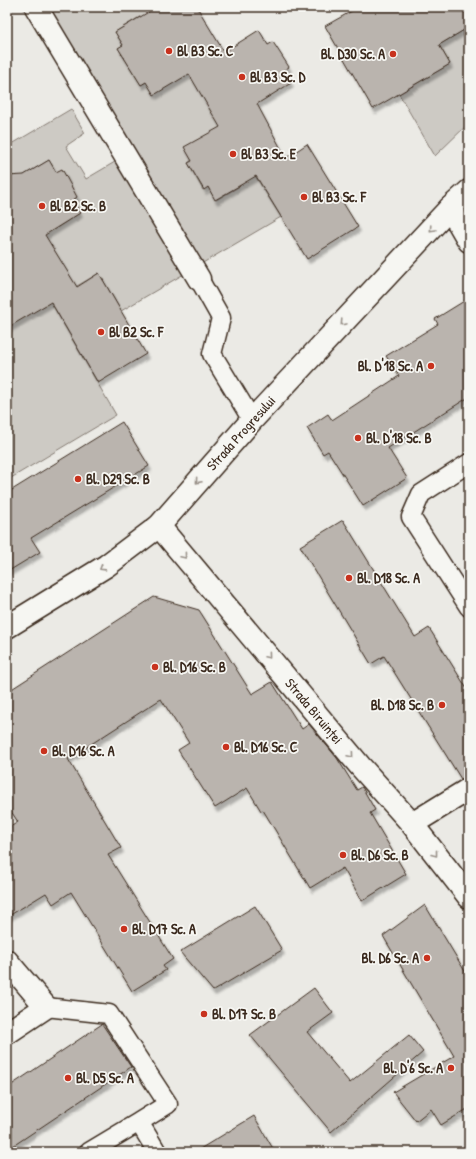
<svg xmlns="http://www.w3.org/2000/svg" width="476" height="1159" font-family="'Patrick Hand',sans-serif">
  <defs>
    <filter id="shadow"><feDropShadow dx="2.5" dy="4.5" stdDeviation="1" flood-color="#0004"/></filter>
  </defs>
  <rect width="100%" height="100%" fill="#ebeae5"/>
  <filter id="ink" filterUnits="userSpaceOnUse"><feTurbulence type="fractalNoise" baseFrequency=".025" numOctaves="2"/><feDisplacementMap in="SourceGraphic" scale="8" xChannelSelector="R" yChannelSelector="G"/><feConvolveMatrix kernelMatrix="1 2 1 2 8 2 1 2 1" color-interpolation-filters="sRGB"/></filter>
  <g filter="url(#ink)">
    <!-- green -->
    <path fill="#cdcac4" stroke="#847a71" d="M 36,7 L 157,7 L 164,19 L 149,28 L 141,16 L 115,32 L 123,45 L 118,48 L 141,85 L 186,60 L 228,131 L 188,163 L 203,190 L 208,187 L 216,200 L 240,186 L 252,171 L 281,217 L 121,311 L 99,273 L 72,289 L 37,230 L 55,229 L 80,213 L 49,160 L 22,176 L 7,182 L 7,147 L 71,109 L 85,133 L 66,146 L 86,179 L 125,156 Z
      M 469,27 L 469,123 L 435,156 L 399,94 L 450,64 L 439,45 Z
      M 46,294 L 116,415 L 11,478 L 7,471 L 7,328 Z"/>
    <!-- building -->
    <path fill="#bab4ae" stroke="#3b2a1e" filter="url(#shadow)" d="M 157,7 L 197,7 L 224,52 L 259,30 L 268,45 L 273,42 L 289,67 L 283,71 L 291,83 L 257,104 L 286,158 L 307,144 L 358,227 L 307,259 L 256,176 L 215,200 L 208,187 L 204,190 L 188,163 L 192,161 L 184,147 L 220,127 L 189,74 L 154,95 L 146,82 L 141,85 L 118,48 L 123,45 L 115,32 Z
      M 359,7 L 469,7 L 469,27 L 439,45 L 450,64 L 373,109 L 325,26 Z
      M 49,160 L 56,172 L 62,169 L 77,197 L 73,200 L 80,213 L 45,235 L 77,287 L 99,273 L 146,354 L 98,383 L 51,302 L 7,328 L 7,176 L 24,175 Z
      M 469,298 L 469,397 L 388,448 L 407,478 L 363,506 L 328,451 L 323,454 L 307,428 L 328,414 L 332,420 L 399,376 L 386,356 L 438,324 L 435,319 Z
      M 122,422 L 149,466 L 31,538 L 40,552 L 7,572 L 7,493 Z
      M 343,520 L 415,637 L 429,628 L 469,692 L 469,777 L 461,779 L 384,656 L 371,664 L 300,546 Z
      M 154,597 L 199,610 L 252,694 L 272,682 L 302,729 L 309,724 L 337,758 L 357,790 L 362,787 L 375,810 L 370,813 L 406,874 L 362,901 L 343,868 L 310,888 L 263,810 L 261,811 L 247,788 L 215,808 L 178,750 L 189,743 L 161,699 L 68,759 L 121,848 L 108,855 L 173,959 L 163,966 L 166,970 L 132,991 L 71,892 L 53,904 L 46,893 L 7,917 L 7,829 L 18,822 L 7,805 L 7,692 Z
      M 425,905 L 469,978 L 469,1108 L 441,1125 L 431,1109 L 416,1121 L 393,1092 L 454,1056 L 383,936 Z
      M 255,906 L 282,950 L 213,991 L 180,952 Z
      M 314,988 L 333,1013 L 307,1032 L 350,1083 L 409,1035 L 423,1052 L 331,1132 L 250,1035 Z
      M 102,1024 L 131,1067 L 7,1150 L 7,1088 Z
      M 254,1116 L 275,1152 L 195,1152 Z"/>
    <g fill="none" stroke-linecap="round" stroke-linejoin="round">
      <!-- lane casing -->
      <g stroke="#3b2a1e" stroke-width="21">
        <path id="lane" d="M 199,279 L 221,318 L 212,354 L 252,420
          M 469,463 L 421,494 L 411,517 L 469,607
          M 46,1007 L 109,1014 L 168,1104 L 139,1122
          M 89,1152 L 139,1122 L 157,1152"/>
      </g>
      <!-- street casing -->
      <g stroke="#3b2a1e" stroke-width="25">
        <path id="street" d="M 36,7 L 199,279
          M 450,208 L 469,241
          M 159,526 L 360,766 L 412,824 L 469,897
          M 412,824 L 469,789
          M 7,961 L 46,1007 L 7,1033"/>
      </g>
      <!-- secondary casing -->
      <g stroke="#3b2a1e" stroke-width="25">
        <path id="secondary" d="M 7,627 L 106,566 L 159,526 L 252,420 L 450,208 L 469,191"/>
      </g>
      <!-- lane -->
      <use href="#lane" stroke="#f6f6f2" stroke-width="18"/>
      <!-- street -->
      <use href="#street" stroke="#f6f6f2" stroke-width="22"/>
      <!-- secondary -->
      <use href="#secondary" stroke="#f6f6f2" stroke-width="22"/>
    </g>
    <!-- one-way arrows -->
    <defs><path id="oneway-chevron" d="M-2-3.5L2.5 0L-2 3.5" fill="none" stroke-width="1.6" stroke-linecap="round" stroke-linejoin="round"/></defs>
    <g stroke="#989088">
      <use href="#oneway-chevron" transform="translate(432 229) rotate(133)"/>
      <use href="#oneway-chevron" transform="translate(343 323) rotate(133)"/>
      <use href="#oneway-chevron" transform="translate(198 481) rotate(131)"/>
      <use href="#oneway-chevron" transform="translate(184 556) rotate(50)"/>
      <use href="#oneway-chevron" transform="translate(102 568) rotate(148)"/>
      <use href="#oneway-chevron" transform="translate(268 656) rotate(50)"/>
      <use href="#oneway-chevron" transform="translate(351 755) rotate(50)"/>
      <use href="#oneway-chevron" transform="translate(435 854) rotate(52)"/>
    </g>
  </g>
  <!-- markers -->
  <g fill="#c8321e" stroke="#f6f6f2" stroke-width="1.5">
    <circle cx="169" cy="51" r="4"/>
    <circle cx="393" cy="54" r="4"/>
    <circle cx="242" cy="77" r="4"/>
    <circle cx="233" cy="154" r="4"/>
    <circle cx="304" cy="197" r="4"/>
    <circle cx="42" cy="206" r="4"/>
    <circle cx="101" cy="332" r="4"/>
    <circle cx="431" cy="366" r="4"/>
    <circle cx="358" cy="438" r="4"/>
    <circle cx="78" cy="479" r="4"/>
    <circle cx="349" cy="578" r="4"/>
    <circle cx="155" cy="667" r="4"/>
    <circle cx="442" cy="705" r="4"/>
    <circle cx="226" cy="747" r="4"/>
    <circle cx="44" cy="751" r="4"/>
    <circle cx="343" cy="855" r="4"/>
    <circle cx="124" cy="929" r="4"/>
    <circle cx="427" cy="958" r="4"/>
    <circle cx="204" cy="1014" r="4"/>
    <circle cx="451" cy="1068" r="4"/>
    <circle cx="68" cy="1078" r="4"/>
  </g>
  <g text-anchor="middle" stroke-width="3.5" stroke-linejoin="round" paint-order="stroke">
    <!-- poi labels -->
    <g font-size="14" font-weight="bold" fill="#3b2a1e" stroke="#f6f6f2" text-anchor="start">
      <text x="177" y="56">Bl B3 Sc. C</text>
      <text x="385" y="59" text-anchor="end">Bl. D30 Sc. A</text>
      <text x="250" y="82">Bl B3 Sc. D</text>
      <text x="241" y="159">Bl B3 Sc. E</text>
      <text x="312" y="202">Bl B3 Sc. F</text>
      <text x="50" y="211">Bl B2 Sc. B</text>
      <text x="109" y="337">Bl B2 Sc. F</text>
      <text x="423" y="371" text-anchor="end">Bl. D'18 Sc. A</text>
      <text x="366" y="443">Bl. D'18 Sc. B</text>
      <text x="86" y="484">Bl. D29 Sc. B</text>
      <text x="357" y="583">Bl. D18 Sc. A</text>
      <text x="163" y="672">Bl. D16 Sc. B</text>
      <text x="434" y="710" text-anchor="end">Bl. D18 Sc. B</text>
      <text x="234" y="752">Bl. D16 Sc. C</text>
      <text x="52" y="756">Bl. D16 Sc. A</text>
      <text x="351" y="860">Bl. D6 Sc. B</text>
      <text x="132" y="934">Bl. D17 Sc. A</text>
      <text x="419" y="963" text-anchor="end">Bl. D6 Sc. A</text>
      <text x="212" y="1019">Bl. D17 Sc. B</text>
      <text x="443" y="1073" text-anchor="end">Bl. D'6 Sc. A</text>
      <text x="76" y="1083">Bl. D5 Sc. A</text>
    </g>
    <!-- street labels -->
    <g font-size="14" fill="#3b2a1e" stroke="#f6f6f2">
      <text transform="translate(241 433) rotate(-48)" y="5">Strada Progresului</text>
      <text transform="translate(314 711) rotate(50)" y="5">Strada Biruinței</text>
    </g>
  </g>
  <!-- margin -->
  <rect width="476" height="1159" fill="none" stroke="#f6f6f2" stroke-width="24"/>
  <rect x="12" y="12" width="452" height="1135" fill="none" stroke="#3b2a1e" stroke-width="1.5" filter="url(#ink)"/>
</svg>
